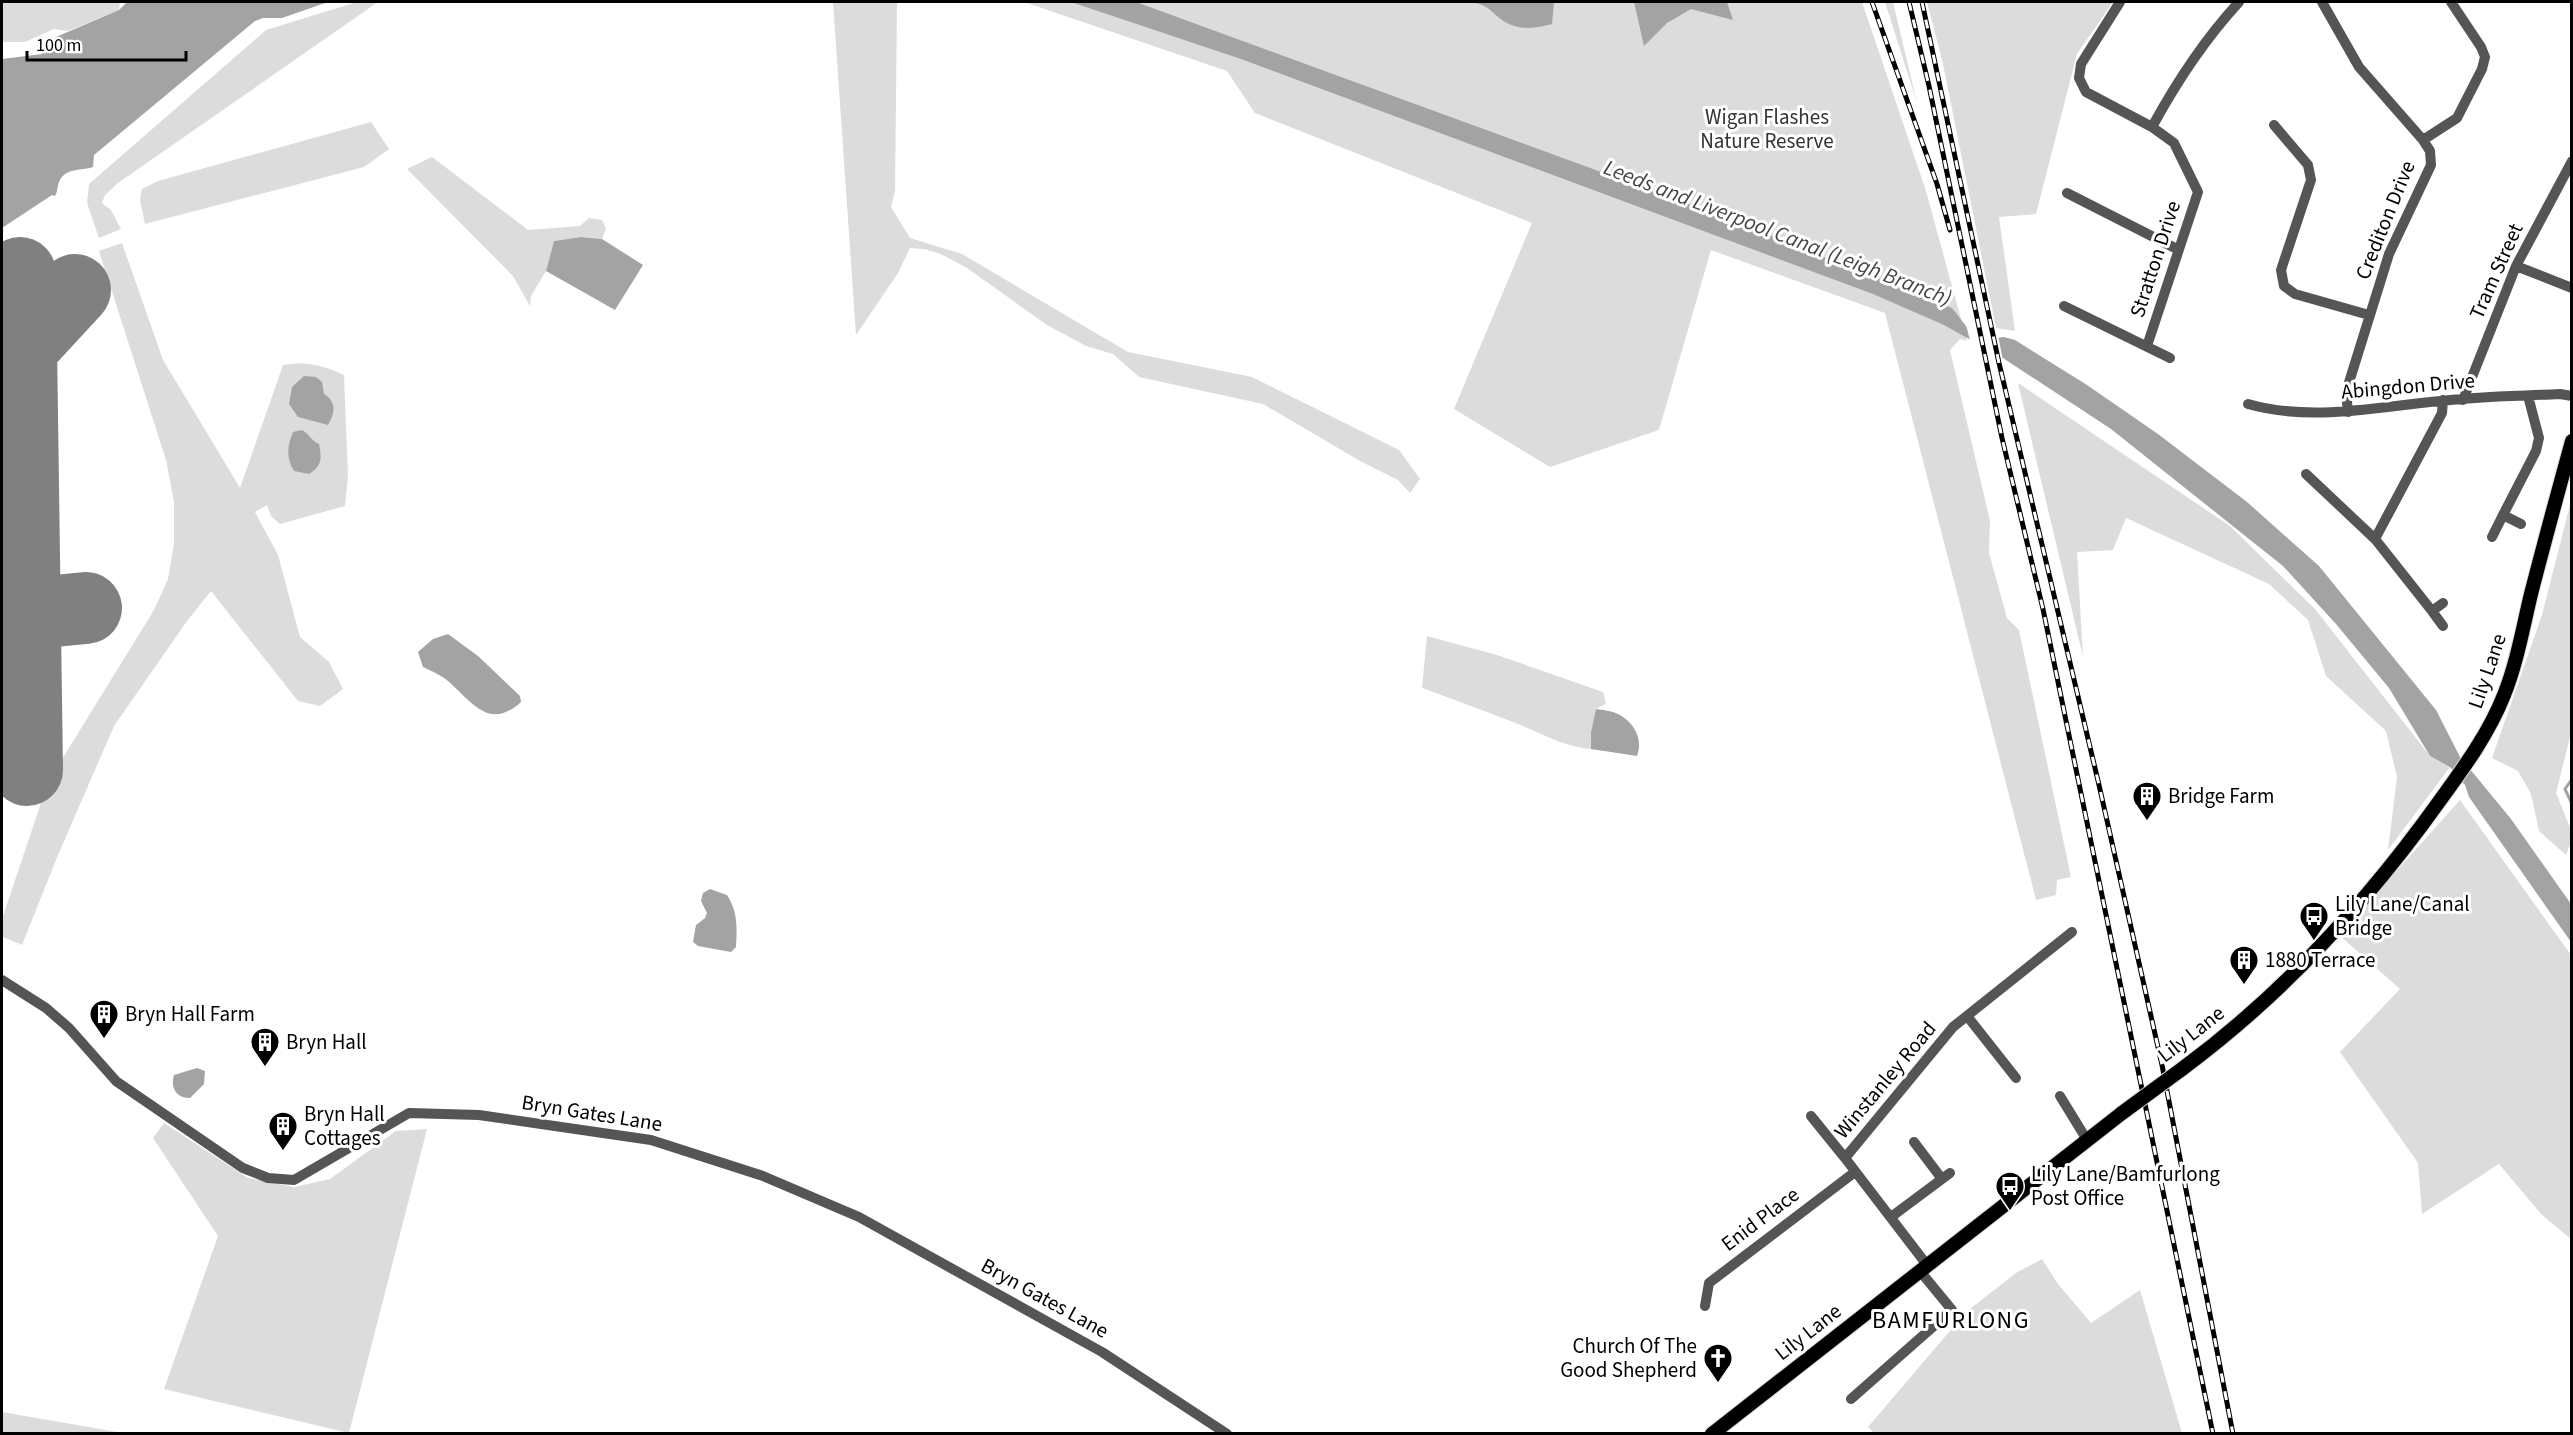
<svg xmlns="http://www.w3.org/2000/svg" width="2573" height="1435" font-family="'Source Sans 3',sans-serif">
  <rect width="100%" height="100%" fill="#fff"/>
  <!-- green -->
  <path fill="#dcdcdc" d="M 2,2 L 120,2 L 119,10 L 68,31 L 54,29 L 25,42 L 2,42 Z
    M 357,2 L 378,2 L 118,183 L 105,195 L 102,203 L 111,210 L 121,229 L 99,238 L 87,203 L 89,184 L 266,30 Z
    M 833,2 L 897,2 L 895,191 L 891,207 L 910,238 L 962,254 L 1128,352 L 1252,377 L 1399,450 L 1420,479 L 1410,493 L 1398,480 L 1360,461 L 1263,404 L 1139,377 L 1113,354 L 1086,346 L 1047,325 L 967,268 L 941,254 L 924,249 L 910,248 L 898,273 L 856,335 Z
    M 1024,2 L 1862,2 L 1926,191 L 1967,341 L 1960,339 L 1950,350 L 1990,521 L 1989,553 L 2007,618 L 2019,630 L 2071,877 L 2057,880 L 2056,895 L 2036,900 L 1885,313 L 1711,250 L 1659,430 L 1550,467 L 1454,409 L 1532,223 L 1255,113 L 1227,71 Z
    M 1885,2 L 1893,2 L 1917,103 Z
    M 1927,2 L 2113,2 L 2077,54 L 2036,214 L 1999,217 L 2015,331 L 1996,328 L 1943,64 Z
    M 371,122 L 389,149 L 364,167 L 145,224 L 140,200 L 142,189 L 158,181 Z
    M 432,157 L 528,230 L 580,226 L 589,218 L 602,220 L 606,229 L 602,239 L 581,237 L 554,241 L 546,271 L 531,296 L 530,306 L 513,276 L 407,169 Z
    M 122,243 L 163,360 L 240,488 L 283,365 C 306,361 323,365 344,375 L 348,476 L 345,506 L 280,524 L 271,516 L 267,505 L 255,512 L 278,555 L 300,637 L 329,662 L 343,689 L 320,706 L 298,701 L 211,591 L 187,621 L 114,726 L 58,855 L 22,945 L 3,937 L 2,940 L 2,919 L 48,782 L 154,610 L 168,579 L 174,543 L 174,502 L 166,460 L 99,251 Z
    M 2018,383 L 2230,526 L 2315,609 L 2430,756 L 2450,767 L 2388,850 L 2397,777 L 2386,731 L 2326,676 L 2308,620 L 2269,584 L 2126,518 L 2113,550 L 2077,552 L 2083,657 Z
    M 2571,501 L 2571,733 L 2556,793 L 2571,830 L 2571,842 L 2566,855 L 2539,831 L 2531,794 L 2518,771 L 2492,758 L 2542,615 Z
    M 1427,636 L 1497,655 L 1603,692 L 1606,704 L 1596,709 L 1591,732 L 1591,749 C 1563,747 1539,732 1513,722 C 1483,710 1452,699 1422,688 Z
    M 2460,800 L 2571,955 L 2571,1239 L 2541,1214 L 2499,1164 L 2422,1214 L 2418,1163 L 2340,1052 L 2400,989 L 2339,935 Z
    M 164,1123 L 248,1178 L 294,1187 L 330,1179 L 396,1131 L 427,1129 L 349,1433 L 164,1389 L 218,1236 L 153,1138 Z
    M 2042,1259 L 2058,1284 L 2091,1323 L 2140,1290 L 2182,1433 L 1874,1433 L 1868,1427 L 1966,1312 L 2016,1273 Z
    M 2,1412 L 123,1433 L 2,1433 Z"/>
  <!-- water -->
  <path fill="#a3a3a3" d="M 127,2 L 328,2 L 282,18 L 263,18 L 255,21 L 94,155 L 93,167 C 82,171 65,167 59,182 C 57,187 58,191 55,196 L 52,195 L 2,228 L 2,59 L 42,54 L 56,37 L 119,10 Z
    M 1071,2 L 1136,2 L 1724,217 L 1952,308 L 1966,326 L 1995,338 L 2004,337 L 2015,340 L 2087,385 L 2158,434 L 2247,502 L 2319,566 L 2436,710 L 2460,757 L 2511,819 L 2571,904 L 2571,942 L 2469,797 L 2465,785 L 2450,767 L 2430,756 L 2389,688 L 2336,624 L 2283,566 L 2111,429 L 2003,358 L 1944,325 L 1873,294 L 1241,59 Z
    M 1473,2 L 1554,2 L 1552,24 C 1537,28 1520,31 1505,22 C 1491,13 1492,7 1473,2 Z
    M 1634,2 L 1727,2 L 1733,20 L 1691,9 L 1667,23 L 1644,46 Z
    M 581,237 L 602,239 L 643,265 L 615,310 L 546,271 L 554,241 Z
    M 304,376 L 316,377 L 322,382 L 324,394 C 337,402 335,413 328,425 L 298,417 L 289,404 L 292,387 Z
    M 302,430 C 310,434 311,441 319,444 C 322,458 322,466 309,474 L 294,471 C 286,457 287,447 293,432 Z
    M 448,634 L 478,656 L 520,696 L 521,702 C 489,731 472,702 448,681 C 441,675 431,671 423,667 L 418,652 L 433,639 Z
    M 1596,709 C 1603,710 1613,711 1620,715 C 1635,724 1643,739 1637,756 L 1591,749 L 1591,732 Z
    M 710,889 L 727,895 C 738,912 737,927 736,947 L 731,952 L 698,946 L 693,942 L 696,925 L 705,918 L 707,913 L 701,901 L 703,893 Z
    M 197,1068 L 205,1071 L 204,1084 L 190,1098 C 176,1098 170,1087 174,1075 Z"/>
  <!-- pier -->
  <path fill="#fff" d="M 1965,321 L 1998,335 L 2003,361 L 1971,344 Z"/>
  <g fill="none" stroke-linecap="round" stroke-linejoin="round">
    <!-- stream -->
    <path stroke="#a3a3a3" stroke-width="3" d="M 2572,779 L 2565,789 L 2572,804"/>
    <!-- runway -->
    <path stroke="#808080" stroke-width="72" d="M 20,273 L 27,770
      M 2,369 L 75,290
      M 2,616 L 86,608"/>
    <!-- major casing -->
    <g stroke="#dbdbdb" stroke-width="16">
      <path id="major" d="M 2182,1069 C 2282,995 2369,900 2441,799 C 2465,766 2489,733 2504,695 C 2517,663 2523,627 2531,594 C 2544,543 2558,492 2572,441
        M 1712,1434 L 2122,1113"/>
    </g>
    <!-- minor -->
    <path stroke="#555" stroke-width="10" d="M 2120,2 L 2081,64 L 2079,78 L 2086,92 L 2152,127 L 2174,143 L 2198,192 L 2147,346
      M 2322,2 L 2359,67 L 2423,140 L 2430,151 L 2431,165 L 2389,254 L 2346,392 L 2348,412
      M 2274,125 L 2308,165 L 2311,180 L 2281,270 L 2284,286 L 2295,294 L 2369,315
      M 2152,127 C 2177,81 2204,40 2239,2
      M 2423,140 L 2457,118 L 2482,69 L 2485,57 L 2481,47 L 2451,2
      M 2067,193 L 2177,249
      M 2516,266 L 2572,288
      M 2064,306 L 2170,358
      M 2463,400 L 2516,266 L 2572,161
      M 2248,404 C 2311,422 2377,407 2440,401 C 2479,396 2520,396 2560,394 L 2572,396
      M 2306,474 L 2375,539 L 2432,611
      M 2503,515 L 2536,451 L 2539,438 L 2528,396
      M 2492,537 L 2503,515 L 2521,524
      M 2375,539 L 2442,413 L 2443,400
      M 2443,603 L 2432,611 L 2443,626
      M 2,980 L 46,1008 L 69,1028 L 116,1081 L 243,1168 L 268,1178 L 294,1180 L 409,1113 L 479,1115 L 651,1140 L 763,1176 L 859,1217 L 1102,1352 L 1227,1434
      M 1967,1016 L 2016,1078
      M 2060,1096 L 2087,1140
      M 1811,1116 L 1845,1158
      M 1914,1142 L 1942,1179
      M 1891,1217 L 1950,1173
      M 1927,1265 L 1845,1158 L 1953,1027 L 2072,932
      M 1705,1306 L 1709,1283 L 1855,1172
      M 1851,1399 L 1952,1310 L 1920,1271"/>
    <!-- major -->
    <use href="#major" stroke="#000" stroke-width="14"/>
    <!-- rail casing -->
    <g stroke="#000" stroke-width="5">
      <path id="rail" d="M 1872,2 L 1937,184 L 1950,230
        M 1909,2 L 1929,86 L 2002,438 L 2043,609 L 2213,1434
        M 1922,2 L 1999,363 L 2099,785 L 2162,1065 L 2233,1434"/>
    </g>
    <!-- rail -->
    <use href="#rail" stroke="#fff" stroke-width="3" stroke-dasharray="9" stroke-linecap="butt"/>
    <!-- major-bridge casing -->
    <g stroke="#dbdbdb" stroke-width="16" stroke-linecap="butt">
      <path id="major-bridge" d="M 2122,1113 L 2182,1069"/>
    </g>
    <!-- major-bridge -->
    <use href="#major-bridge" stroke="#000" stroke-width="14"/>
  </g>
  <!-- icons -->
  <defs>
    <g id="building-pin" transform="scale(1.5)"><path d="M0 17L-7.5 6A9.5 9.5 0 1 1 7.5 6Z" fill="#000" stroke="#fff"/><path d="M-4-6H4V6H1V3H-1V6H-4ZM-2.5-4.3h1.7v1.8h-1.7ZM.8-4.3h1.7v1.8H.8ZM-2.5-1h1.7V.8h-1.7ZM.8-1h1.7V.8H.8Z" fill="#fff"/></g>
    <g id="bus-pin" transform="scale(1.5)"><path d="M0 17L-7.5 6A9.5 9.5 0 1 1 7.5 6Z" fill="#000" stroke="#fff"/><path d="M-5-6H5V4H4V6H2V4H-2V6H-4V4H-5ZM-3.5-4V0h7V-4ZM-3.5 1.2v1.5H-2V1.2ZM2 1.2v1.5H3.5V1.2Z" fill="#fff"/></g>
    <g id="church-pin" transform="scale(1.5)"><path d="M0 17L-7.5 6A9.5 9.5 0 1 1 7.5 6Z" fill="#000" stroke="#fff"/><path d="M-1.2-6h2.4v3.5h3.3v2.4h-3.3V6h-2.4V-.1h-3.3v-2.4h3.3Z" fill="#fff"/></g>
  </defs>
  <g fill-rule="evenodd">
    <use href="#building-pin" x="2147" y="796"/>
    <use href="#bus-pin" x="2314" y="916"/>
    <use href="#building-pin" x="2244" y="960"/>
    <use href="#building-pin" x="104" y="1014"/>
    <use href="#building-pin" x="265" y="1042"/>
    <use href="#building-pin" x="283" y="1126"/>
    <use href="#bus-pin" x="2010" y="1186"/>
    <use href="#church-pin" x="1718" y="1358"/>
  </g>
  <g text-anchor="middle" stroke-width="6" stroke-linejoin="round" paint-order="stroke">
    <!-- park labels -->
    <g font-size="21" fill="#333" stroke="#fff">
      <text x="1767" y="124">Wigan Flashes<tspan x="1767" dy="24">Nature Reserve</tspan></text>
    </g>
    <!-- street labels -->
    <g font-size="21" fill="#000" stroke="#fff">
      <text transform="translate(2385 220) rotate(-68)" y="7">Crediton Drive</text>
      <text transform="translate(2155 259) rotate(-72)" y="7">Stratton Drive</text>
      <text transform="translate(2496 271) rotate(-66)" y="7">Tram Street</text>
      <text transform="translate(2408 386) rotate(-5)" y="7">Abingdon Drive</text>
      <text transform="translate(2487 671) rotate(-71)" y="7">Lily Lane</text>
      <text transform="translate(2191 1034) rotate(-38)" y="7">Lily Lane</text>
      <text transform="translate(1885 1080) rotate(-50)" y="7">Winstanley Road</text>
      <text transform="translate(592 1113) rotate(9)" y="7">Bryn Gates Lane</text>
      <text transform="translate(1760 1219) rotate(-37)" y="7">Enid Place</text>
      <text transform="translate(1045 1298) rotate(29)" y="7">Bryn Gates Lane</text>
      <text transform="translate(1808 1332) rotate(-38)" y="7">Lily Lane</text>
    </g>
    <!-- poi labels -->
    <g font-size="21" fill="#000" stroke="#fff" text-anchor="start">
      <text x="2168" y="803">Bridge Farm</text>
      <text x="2335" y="911">Lily Lane/Canal<tspan x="2335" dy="24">Bridge</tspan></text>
      <text x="2265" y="967">1880 Terrace</text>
      <text x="125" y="1021">Bryn Hall Farm</text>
      <text x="286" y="1049">Bryn Hall</text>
      <text x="304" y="1121">Bryn Hall<tspan x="304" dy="24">Cottages</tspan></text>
      <text x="2031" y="1181">Lily Lane/Bamfurlong<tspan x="2031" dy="24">Post Office</tspan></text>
      <text x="1697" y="1353" text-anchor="end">Church Of The<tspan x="1697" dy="24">Good Shepherd</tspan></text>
    </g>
    <!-- water labels -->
    <g font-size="22" font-style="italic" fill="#444" stroke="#fff">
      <text transform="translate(1778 232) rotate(21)" y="8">Leeds and Liverpool Canal (Leigh Branch)</text>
    </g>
    <!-- quarter labels -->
    <g font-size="24" letter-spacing="1.5" fill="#000" stroke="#fff">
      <text x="1951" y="1328">BAMFURLONG</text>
    </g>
  </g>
  <!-- border -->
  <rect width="2573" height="1435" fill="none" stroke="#000000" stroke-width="6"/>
  <!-- scale -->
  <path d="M27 51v9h159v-9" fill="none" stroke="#000000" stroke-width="3"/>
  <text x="36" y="51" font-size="18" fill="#000000" stroke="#ffffff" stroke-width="4.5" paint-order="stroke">100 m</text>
</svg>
